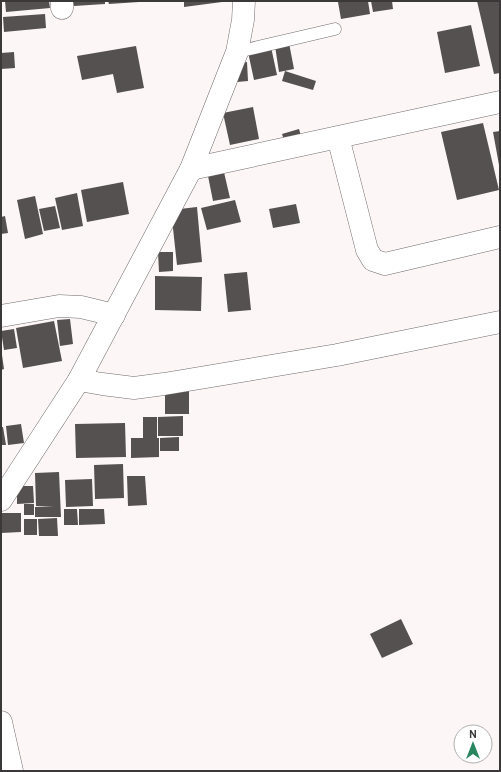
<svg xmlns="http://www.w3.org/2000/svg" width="501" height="772" font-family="Overpass,sans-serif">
  <rect width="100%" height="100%" fill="#fcf6f6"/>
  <!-- building -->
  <path fill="#555151" d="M 5,1 L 49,1 L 50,8 L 6,12 Z
    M 73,1 L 105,1 L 105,4 L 74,6 Z
    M 108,1 L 139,1 L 139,2 L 109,4 Z
    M 184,1 L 222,1 L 222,2 L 184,7 Z
    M 345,1 L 368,1 L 370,14 L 341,19 L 338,2 Z
    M 371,1 L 392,1 L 393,9 L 373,12 Z
    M 477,1 L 500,1 L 500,73 L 494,74 Z
    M 45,14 L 46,28 L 4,32 L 3,17 Z
    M 471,25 L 480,66 L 445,73 L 437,32 Z
    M 289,43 L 294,69 L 279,72 L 275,46 Z
    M 136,46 L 144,88 L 117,93 L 113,74 L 82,80 L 77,56 Z
    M 271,47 L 277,75 L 254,80 L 248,52 Z
    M 14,52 L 15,68 L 1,69 L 1,53 Z
    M 247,62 L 248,81 L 237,82 L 235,64 Z
    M 285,71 L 316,81 L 313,90 L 282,81 Z
    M 253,107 L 259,139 L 230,145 L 223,113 Z
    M 483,123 L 499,190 L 457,200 L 441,132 Z
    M 299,129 L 301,136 L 284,140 L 282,134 Z
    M 500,131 L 500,165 L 499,165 L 493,132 Z
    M 223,168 L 230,198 L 213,201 L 207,171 Z
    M 123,182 L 129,214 L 87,222 L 81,190 Z
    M 77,193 L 83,226 L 62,230 L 55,198 Z
    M 35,196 L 43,234 L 25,239 L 17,200 Z
    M 235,200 L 241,222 L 207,230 L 201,208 Z
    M 296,204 L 300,223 L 273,228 L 269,209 Z
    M 55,206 L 60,228 L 44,231 L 39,209 Z
    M 197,207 L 202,262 L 177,265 L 171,210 Z
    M 5,216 L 8,233 L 1,234 L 1,217 Z
    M 158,252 L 173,252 L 173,271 L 159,272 Z
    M 247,272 L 251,310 L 228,312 L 224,274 Z
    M 155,276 L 202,277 L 201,311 L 155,310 Z
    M 70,319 L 73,344 L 60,346 L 57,320 Z
    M 54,321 L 62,361 L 23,368 L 16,328 Z
    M 14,329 L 17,348 L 4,350 L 1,331 Z
    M 1,355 L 2,355 L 4,369 L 1,370 Z
    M 189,391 L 189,414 L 165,414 L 165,392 Z
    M 183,416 L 183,436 L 158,436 L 158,417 Z
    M 143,417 L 157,417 L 157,438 L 159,438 L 159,457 L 131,458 L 131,438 L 143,438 Z
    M 125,423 L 126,457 L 76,458 L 75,424 Z
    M 21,424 L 24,443 L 8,445 L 6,426 Z
    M 1,427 L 3,427 L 6,445 L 1,445 Z
    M 179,437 L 179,451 L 160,451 L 160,438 Z
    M 123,464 L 124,498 L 95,499 L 94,465 Z
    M 59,472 L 61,517 L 35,517 L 35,507 L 54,506 L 36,506 L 35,473 Z
    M 127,476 L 145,476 L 147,505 L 128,506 Z
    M 92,479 L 93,506 L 66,507 L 65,480 Z
    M 17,486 L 33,486 L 34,503 L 17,504 Z
    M 24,504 L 34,504 L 34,515 L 24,515 Z
    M 64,509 L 77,509 L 78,525 L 64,525 Z
    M 79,509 L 104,509 L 105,524 L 79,525 Z
    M 1,513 L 21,513 L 21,532 L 1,533 Z
    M 57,518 L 58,536 L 39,536 L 38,519 Z
    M 24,519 L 37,519 L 37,535 L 24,535 Z
    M 401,619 L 413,644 L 382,658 L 370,634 Z"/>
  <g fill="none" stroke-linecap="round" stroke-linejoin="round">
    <!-- service casing -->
    <g stroke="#706b6c" stroke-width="13">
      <path id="service" d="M 237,52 L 335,29"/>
    </g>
    <!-- minor casing -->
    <g stroke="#706b6c" stroke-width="23">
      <path id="minor" d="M 62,1 L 62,8
        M 338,137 L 367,250 L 373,260 L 385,264 L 500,237
        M 191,169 L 500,102
        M 1,316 L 59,306 L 81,307 L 114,315
        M 79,380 L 102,384 L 134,388 L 164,384 L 337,355 L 500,322"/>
    </g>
    <!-- tertiary casing -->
    <g stroke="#706b6c" stroke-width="23">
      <path id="tertiary" d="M 1,500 L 79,380 L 191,169 L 237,52 L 243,20 L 244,1
        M 1,722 L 12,771"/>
    </g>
    <!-- service -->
    <use href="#service" stroke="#fff" stroke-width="12"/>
    <!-- minor -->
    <use href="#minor" stroke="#fff" stroke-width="22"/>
    <!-- tertiary -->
    <use href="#tertiary" stroke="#fff" stroke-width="22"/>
  </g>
  <!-- border -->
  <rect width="501" height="772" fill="none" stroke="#3a3838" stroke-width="4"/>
  <!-- north arrow -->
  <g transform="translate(473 744)"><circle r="19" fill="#ffffff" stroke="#b0afaf"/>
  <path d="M0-3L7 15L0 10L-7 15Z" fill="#28865e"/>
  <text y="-6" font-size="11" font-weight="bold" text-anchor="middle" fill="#3a3838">N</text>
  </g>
</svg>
